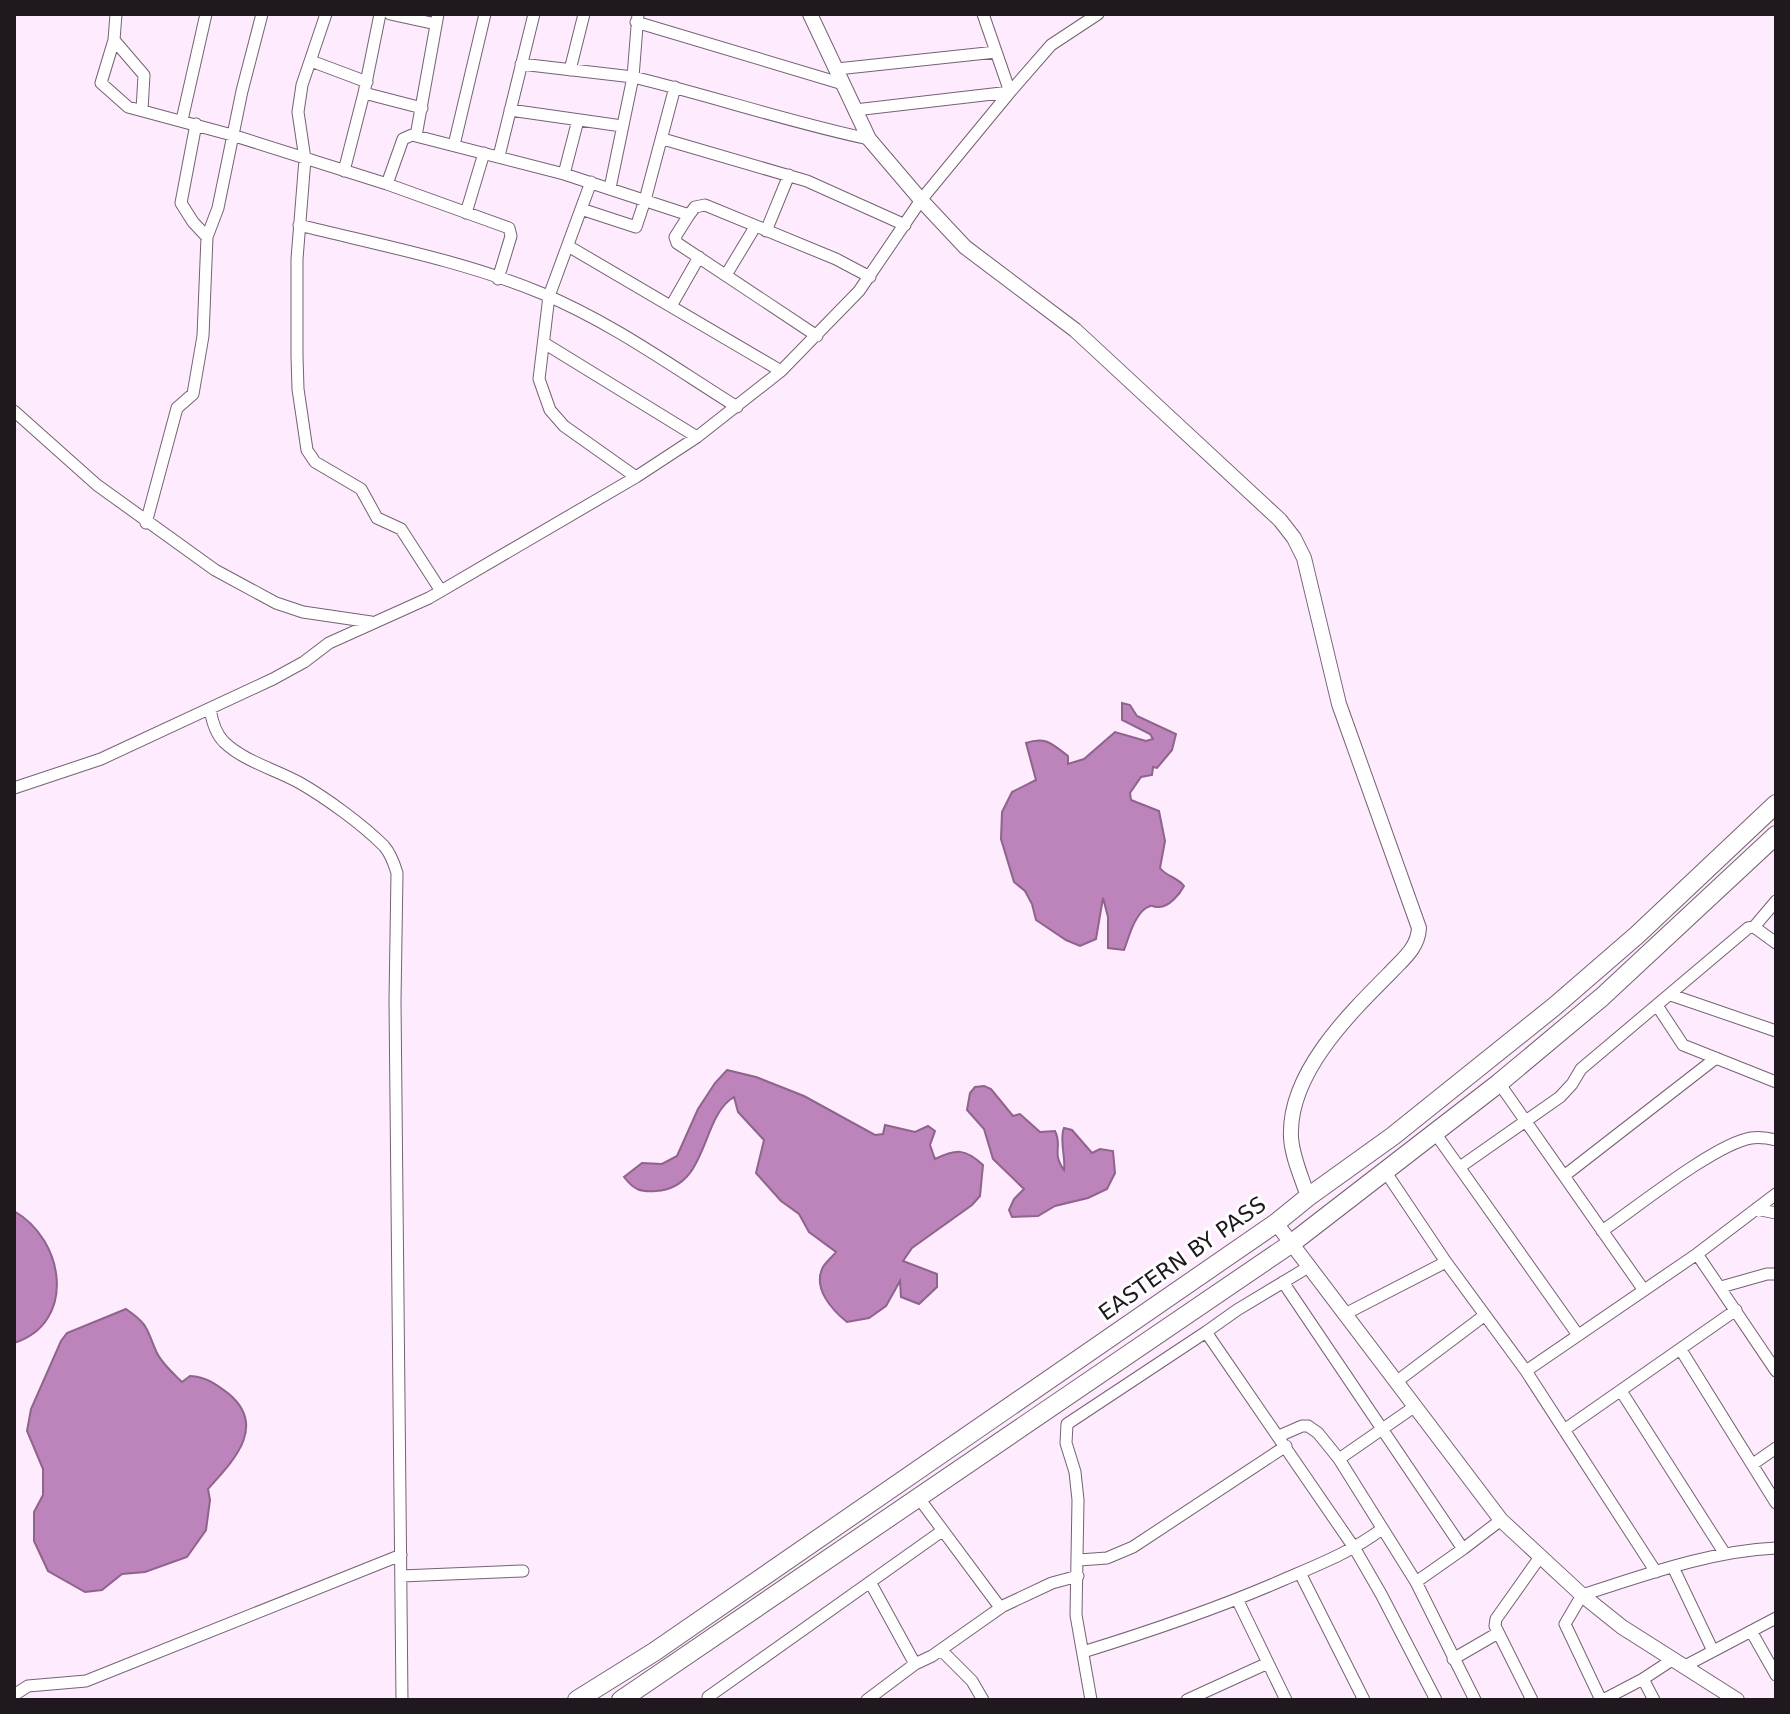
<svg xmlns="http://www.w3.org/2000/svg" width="1790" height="1714" font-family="'DejaVu Sans',sans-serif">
  <rect width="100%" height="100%" fill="#feebfd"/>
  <!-- water -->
  <path fill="#bd83bb" stroke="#8e638c" stroke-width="2" d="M 1122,703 L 1130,705 L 1137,716 L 1176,734 L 1172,750 L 1157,768 L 1153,767 L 1152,775 L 1141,777 L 1130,793 L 1131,800 L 1159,811 L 1165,841 L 1160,868 C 1167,877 1177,877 1184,886 C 1180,894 1169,907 1159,907 C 1150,908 1155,903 1146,908 C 1134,916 1129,937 1124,950 L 1108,948 L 1108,917 L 1103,898 L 1096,939 L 1080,946 L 1066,940 L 1036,920 L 1032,904 L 1025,891 L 1014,882 L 1001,839 L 1002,812 L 1012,792 L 1036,780 L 1026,743 C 1046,736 1052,744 1068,756 L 1068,764 L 1084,759 L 1115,732 L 1146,741 L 1153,739 L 1150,734 L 1122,720 Z
    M 727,1070 L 756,1077 L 804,1096 L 875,1135 L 883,1134 L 885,1125 L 915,1132 L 928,1126 L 935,1131 L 930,1145 L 935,1159 C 956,1149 965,1148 983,1165 L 980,1196 L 972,1205 L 912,1248 L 903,1261 L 937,1274 L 937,1287 L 919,1304 L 901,1297 L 900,1281 L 886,1306 L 869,1318 L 847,1322 C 832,1310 812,1288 823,1267 C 826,1262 832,1257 836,1252 L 809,1232 L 799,1214 L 781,1201 L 756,1173 L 764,1140 L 738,1112 L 734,1097 C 700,1117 709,1188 656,1191 C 640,1192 634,1190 624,1177 L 642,1163 L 662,1164 L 677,1156 L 698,1109 L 715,1083 Z
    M 984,1086 L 991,1089 L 1013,1116 L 1020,1114 L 1040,1132 L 1055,1131 C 1063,1147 1051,1152 1064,1170 C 1066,1157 1059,1140 1064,1128 L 1072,1130 L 1092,1153 L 1100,1149 L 1113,1151 L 1115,1173 L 1107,1189 L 1088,1198 L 1055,1206 L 1038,1216 L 1012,1217 L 1009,1210 L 1014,1199 L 1024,1189 L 993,1159 L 984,1129 L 967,1110 L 970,1093 L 975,1087 Z
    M 14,1211 C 65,1240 77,1323 14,1343 Z
    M 126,1309 C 149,1325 146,1328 156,1351 C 161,1363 173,1373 182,1382 L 190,1376 C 207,1377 216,1384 229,1394 C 268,1427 232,1462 208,1489 L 210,1500 L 206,1530 L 187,1557 L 145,1572 L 122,1574 L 102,1590 L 85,1592 L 48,1571 L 34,1541 L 34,1512 L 43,1495 L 43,1469 L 27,1431 L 31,1409 L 61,1341 L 67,1333 Z"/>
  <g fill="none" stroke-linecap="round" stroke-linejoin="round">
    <!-- minor casing -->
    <g stroke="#746373" stroke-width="13">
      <path id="minor" d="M 116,14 L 114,40 L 101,83 L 128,107 L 232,135 L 387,184 L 509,228 L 511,236 L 498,279
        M 326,14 L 302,85 L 298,112 L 305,159 L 297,259 L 297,356 L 298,389 L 307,450 L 315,462 L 361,489 L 377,518 L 401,529 L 441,591
        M 380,14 L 364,93 L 422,108
        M 390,14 L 436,24
        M 638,14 L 633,77 C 712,96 789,122 869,139
        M 636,22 L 843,84
        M 114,40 L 144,75 L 142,110
        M 311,61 L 367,82
        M 521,64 L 633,77 L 610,188
        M 837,69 L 996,52
        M 570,70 L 584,14
        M 510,110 L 622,126
        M 855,110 L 1010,92 L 1051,45 L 1098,14
        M 182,120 L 206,14
        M 196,124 L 181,203 L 193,222 L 207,237
        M 416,136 L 438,14
        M 663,139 L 807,181 L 905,225
        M 454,145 L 485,14
        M 499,156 L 534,14
        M 344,171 L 364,93
        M 564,174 L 578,120
        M 591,182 L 549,296 L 539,379 L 550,410 L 564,426 L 636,477
        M 387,184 L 403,139 L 412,135 L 564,174 L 689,215 L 695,207 L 705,205 L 836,259 L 870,277
        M 581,209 L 636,227 L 645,200 L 675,87
        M 466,213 L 484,153
        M 689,215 L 675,237 L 677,243 L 817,336
        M 299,225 C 379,245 464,261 541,293 C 611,322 673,367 737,407
        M 766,231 L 789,175
        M 568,246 L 781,371
        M 726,275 L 755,227
        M 671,306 L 699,257
        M 544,343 L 697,437
        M 14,411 L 97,485 L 215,570 L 276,603 L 303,612 L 371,622
        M 146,523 L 177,408 L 193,394 L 203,336 L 207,237 L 218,208 L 242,91 L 262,14
        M 210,709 C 212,721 215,733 224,742 C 245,762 275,769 300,783 C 326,798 362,824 384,846 C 391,854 394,863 397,873 L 395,1001 L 402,1700
        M 14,788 L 101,759 L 273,679 L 304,662 L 329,643 L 429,598 L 636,477 L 697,437 L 781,371 L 859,291 L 921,200 L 1010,92 L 983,14
        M 1754,927 L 1776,943
        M 1671,995 L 1776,1031
        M 1658,1007 L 1683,1045 L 1776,1082
        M 1499,1083 L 1643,1289
        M 1435,1133 L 1578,1335
        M 1460,1167 L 1560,1097 L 1572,1084 L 1581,1069 L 1748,928 L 1754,927 L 1776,901
        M 1385,1171 L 1446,1262
        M 1564,1176 L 1716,1058
        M 1756,1209 L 1776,1213
        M 1602,1231 C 1636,1208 1715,1144 1751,1138 C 1759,1137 1768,1138 1776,1140
        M 1697,1254 L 1776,1371
        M 1283,1282 L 1463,1549 L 1416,1582
        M 1721,1287 L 1767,1274 L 1776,1274
        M 1345,1314 L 1446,1262 L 1526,1371 L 1656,1572
        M 1206,1332 L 1237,1310 L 1310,1266
        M 1681,1350 L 1776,1503
        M 1526,1371 L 1697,1254 L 1776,1194
        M 1396,1382 L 1485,1315
        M 1621,1391 L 1725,1554
        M 1564,1430 L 1736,1310
        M 1279,1436 L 1302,1426 L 1308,1426 L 1318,1433 L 1339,1459 L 1416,1582 L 1475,1700
        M 1339,1459 L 1414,1407
        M 1753,1464 L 1776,1448
        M 918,1497 L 999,1606 L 1003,1606 L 1052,1583 L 1078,1576
        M 1463,1549 L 1501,1520
        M 1079,1560 L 1107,1558 L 1133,1547 L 1286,1446
        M 1673,1567 L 1713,1651
        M 1300,1573 L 1364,1700
        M 401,1576 L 523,1571
        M 870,1582 L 915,1664 L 932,1656 L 1003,1606
        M 1237,1599 L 1286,1700
        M 1751,1631 L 1776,1675
        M 941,1650 L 972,1681 L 983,1700
        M 1083,1652 C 1151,1631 1219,1608 1285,1579 C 1320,1564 1351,1552 1382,1529
        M 1453,1659 L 1498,1633
        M 1683,1667 L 1776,1618
        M 1643,1679 L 1654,1700
        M 14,1695 L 28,1686 L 86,1681 L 401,1555
        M 708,1697 L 942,1531
        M 867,1700 L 915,1664
        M 1091,1700 L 1076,1615 L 1078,1500 L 1075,1472 L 1066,1443 L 1067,1424 L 1206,1332 L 1355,1549 L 1381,1594 L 1436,1700
        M 1187,1700 L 1268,1663
        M 1532,1700 L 1495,1626 L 1496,1619 L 1540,1557
        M 1601,1700 L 1565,1624 L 1582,1595 C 1645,1575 1710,1551 1776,1548
        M 1603,1700 L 1643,1679 L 1672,1660"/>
    </g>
    <!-- tertiary casing -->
    <g stroke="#746373" stroke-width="16">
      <path id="tertiary" d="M 810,14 L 869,139 L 921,200 L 965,247 L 1075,330 L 1280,520 L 1294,538 L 1304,558 L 1339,704 L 1419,928 C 1418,948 1403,959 1390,973 C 1349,1014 1288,1074 1291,1137 C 1292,1157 1302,1178 1308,1197
        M 1276,1223 L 1501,1520 L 1582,1595 L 1622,1627 L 1737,1700"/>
    </g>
    <!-- primary casing -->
    <g stroke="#746373" stroke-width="20">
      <path id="primary" d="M 577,1700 L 654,1652 L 1276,1223 L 1308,1197 L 1393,1136 L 1555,1006 L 1637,935 L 1776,804
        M 621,1700 L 1292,1243 L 1499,1083 L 1602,997 L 1776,835"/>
    </g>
    <!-- minor -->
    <use href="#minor" stroke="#fff" stroke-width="11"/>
    <!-- tertiary -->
    <use href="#tertiary" stroke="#fff" stroke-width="14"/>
    <!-- primary -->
    <use href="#primary" stroke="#fff" stroke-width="18"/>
  </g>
  <g text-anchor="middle" stroke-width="6" stroke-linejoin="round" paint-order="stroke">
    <!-- street labels -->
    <g font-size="22" fill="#1f191f" stroke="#fff">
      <text transform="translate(1182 1258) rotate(-35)" y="8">EASTERN BY PASS</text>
    </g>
  </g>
  <!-- border -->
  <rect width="1790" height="1714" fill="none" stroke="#1f191f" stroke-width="32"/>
</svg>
